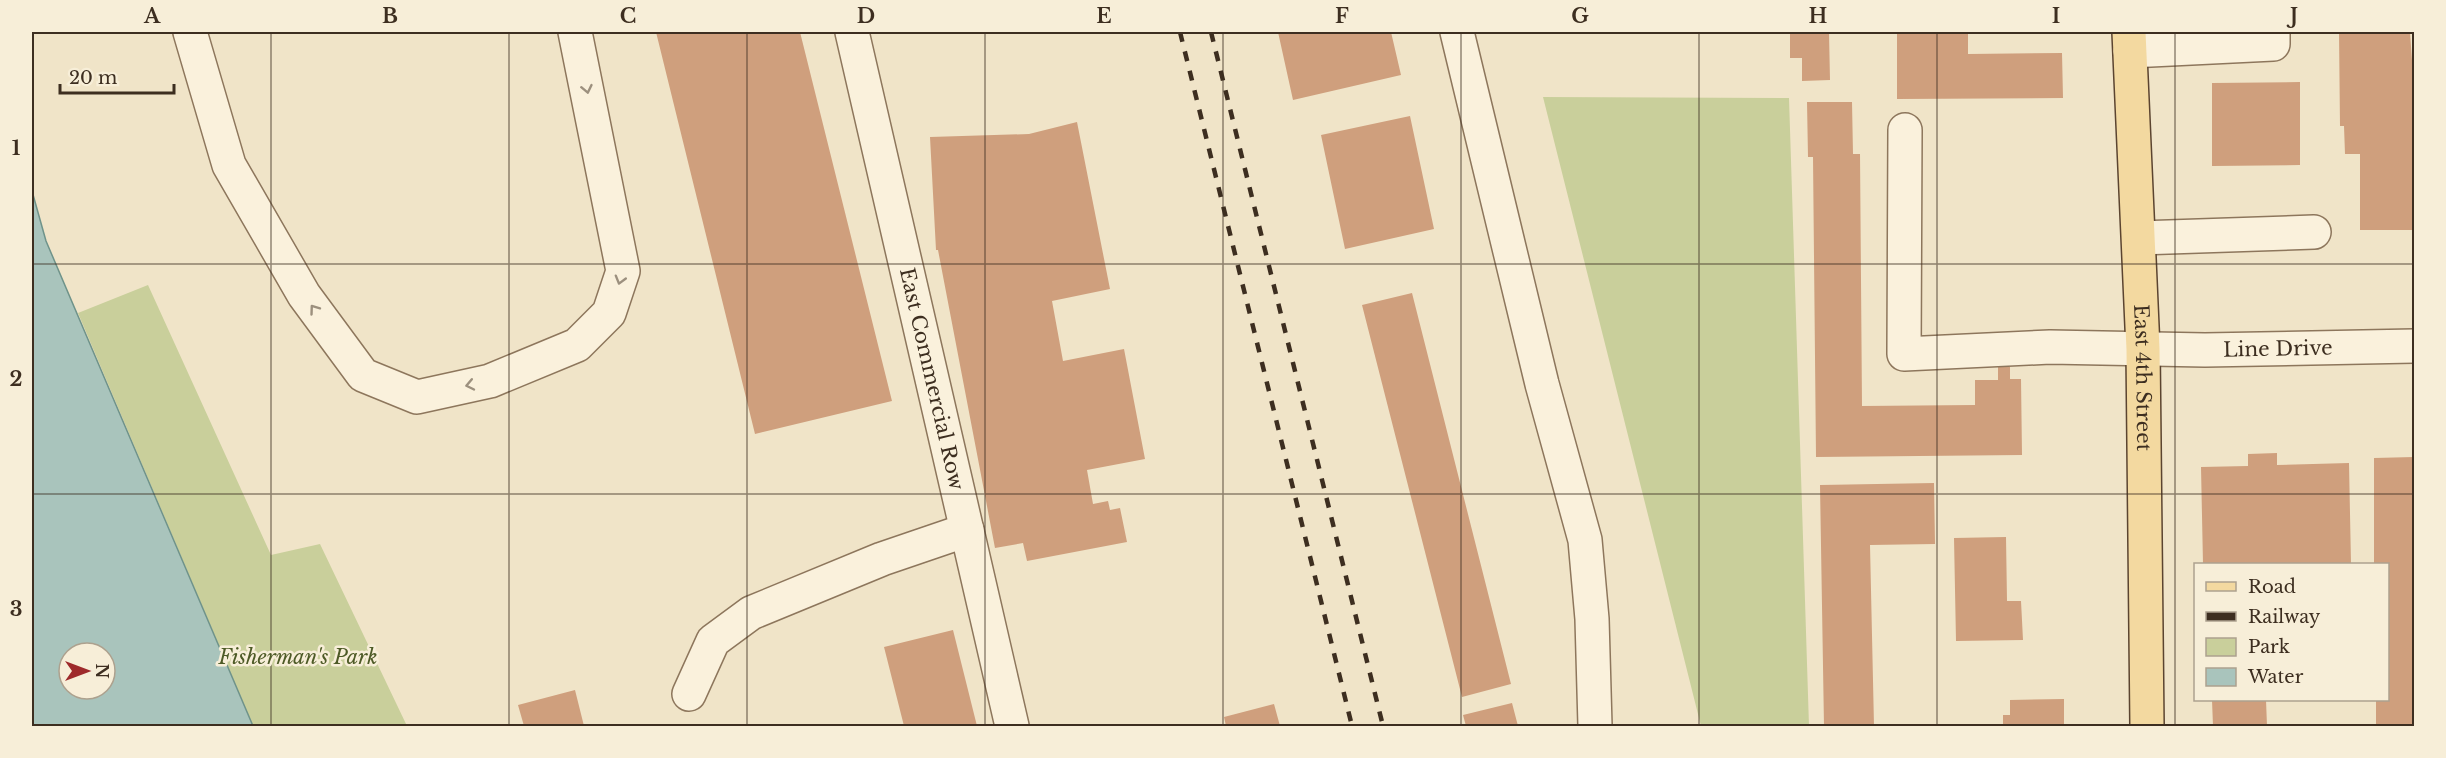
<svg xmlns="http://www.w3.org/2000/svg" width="2446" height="758" font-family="'Libre Baskerville',serif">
  <rect width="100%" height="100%" fill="#f0e4c8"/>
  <!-- green -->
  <path fill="#c9cf9b" d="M 1543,97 L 1789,98 L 1809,726 L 1701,726 Z
    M 148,285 L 271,555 L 320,544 L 407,726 L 253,726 L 78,313 Z"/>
  <!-- water -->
  <path fill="#a9c4bc" stroke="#6f938a" stroke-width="1.5" fill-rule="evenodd" d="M 32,191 L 46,241 L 253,726 L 32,726 ZM 69,653 L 105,653 L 105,689 L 69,689 Z"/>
  <!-- building -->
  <path fill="#cf9f7d" d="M 656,32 L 800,32 L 892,401 L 755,434 Z
    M 1278,32 L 1391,32 L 1401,75 L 1293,100 Z
    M 1790,32 L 1829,32 L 1830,80 L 1802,81 L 1802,58 L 1790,58 Z
    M 1897,32 L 1968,32 L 1968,54 L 2062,53 L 2063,98 L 1897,99 Z
    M 2339,32 L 2410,32 L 2414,89 L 2414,127 L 2412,127 L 2412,230 L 2360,230 L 2360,154 L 2345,154 L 2344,126 L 2340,126 Z
    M 2300,82 L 2300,165 L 2212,166 L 2212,83 Z
    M 1807,102 L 1852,102 L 1853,154 L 1860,154 L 1862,406 L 1975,405 L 1975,380 L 1998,380 L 1998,367 L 2010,367 L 2010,379 L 2021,379 L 2022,455 L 1816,457 L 1813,157 L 1808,157 Z
    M 1410,116 L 1434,229 L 1345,249 L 1321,135 Z
    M 1077,122 L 1110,289 L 1052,301 L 1063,361 L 1124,349 L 1145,459 L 1087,470 L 1093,504 L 1108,501 L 1110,510 L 1120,508 L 1127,542 L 1027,561 L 1023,543 L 995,548 L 938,250 L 936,250 L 930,137 L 1029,134 Z
    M 1412,293 L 1511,684 L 1462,697 L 1362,305 Z
    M 2277,453 L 2277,465 L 2349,463 L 2351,564 L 2203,564 L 2201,467 L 2248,466 L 2248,454 Z
    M 2414,457 L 2414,726 L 2376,726 L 2376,700 L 2388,700 L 2388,564 L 2374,564 L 2374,458 Z
    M 1934,483 L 1935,544 L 1870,545 L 1874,726 L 1824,726 L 1820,485 Z
    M 2006,537 L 2007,601 L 2021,601 L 2023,640 L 1956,641 L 1954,538 Z
    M 953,630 L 977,726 L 904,726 L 884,647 Z
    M 575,690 L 584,726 L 524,726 L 518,705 Z
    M 2064,699 L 2064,726 L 2003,726 L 2003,715 L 2010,715 L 2010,700 Z
    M 2212,700 L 2266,700 L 2267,726 L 2213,726 Z
    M 1512,703 L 1518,726 L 1466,726 L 1463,715 Z
    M 1274,704 L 1280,726 L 1226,726 L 1224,717 Z"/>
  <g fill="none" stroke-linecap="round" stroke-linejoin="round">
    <!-- minor casing -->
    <g stroke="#8d765c" stroke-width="36">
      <g id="minor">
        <path d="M 190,32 L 229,165 L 304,295 L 363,375 L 417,397 L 490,381 L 577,345 L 609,313 L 623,271 L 575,32"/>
        <path id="s1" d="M 852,32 L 1012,726"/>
        <path d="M 1457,32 L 1542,384 L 1585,540 L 1592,619 L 1595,726"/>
        <path d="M 2130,51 L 2273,44 L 2273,32"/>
        <path id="s2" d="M 1905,130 L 1904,354 L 2050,347 L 2205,350 L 2414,346"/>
        <path d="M 2139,238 L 2314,232"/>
        <path d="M 689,694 L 713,641 L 751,613 L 882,559 L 967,530"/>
      </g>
    </g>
    <!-- major casing -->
    <g stroke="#5b4430" stroke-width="36">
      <g id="major">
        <path id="s3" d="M 2129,32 L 2143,349 L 2147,726"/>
      </g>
    </g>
    <!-- minor -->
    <use href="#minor" stroke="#faf1dc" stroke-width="33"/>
    <!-- major -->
    <use href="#major" stroke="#f3d9a0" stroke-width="33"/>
    <!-- rail -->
    <path stroke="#3d2e20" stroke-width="4.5" stroke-dasharray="10 10" stroke-linecap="butt" d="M 1180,32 L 1352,726
      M 1211,32 L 1383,726"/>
  </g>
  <!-- one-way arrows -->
  <defs><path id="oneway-chevron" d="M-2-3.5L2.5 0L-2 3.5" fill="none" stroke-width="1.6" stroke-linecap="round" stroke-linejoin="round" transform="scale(1.5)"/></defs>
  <g stroke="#9c907e">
    <use href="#oneway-chevron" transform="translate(587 89) rotate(78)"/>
    <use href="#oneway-chevron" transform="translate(620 280) rotate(106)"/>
    <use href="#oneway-chevron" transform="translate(314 309) rotate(-126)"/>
    <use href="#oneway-chevron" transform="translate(470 385) rotate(168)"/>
  </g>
  <!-- grid -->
  <path fill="none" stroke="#3d2e20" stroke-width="1.5" stroke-opacity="0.55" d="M 271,32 L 271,726M 509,32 L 509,726M 747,32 L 747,726M 985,32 L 985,726M 1223,32 L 1223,726M 1461,32 L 1461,726M 1699,32 L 1699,726M 1937,32 L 1937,726M 2175,32 L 2175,726M 32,264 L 2414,264M 32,494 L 2414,494"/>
  <g text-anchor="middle" stroke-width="5" stroke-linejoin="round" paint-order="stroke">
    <!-- street labels -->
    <g font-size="20" fill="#3d2e20" stroke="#f7eed8">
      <text dy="7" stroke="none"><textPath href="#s2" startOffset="598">Line Drive</textPath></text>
      <text dy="7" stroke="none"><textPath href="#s1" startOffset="356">East Commercial Row</textPath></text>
      <text dy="7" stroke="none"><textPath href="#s3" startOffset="346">East 4th Street</textPath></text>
    </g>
    <!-- park labels -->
    <g font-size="20" font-style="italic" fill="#4d5a26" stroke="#f7eed8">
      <text x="298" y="664">Fisherman's Park</text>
    </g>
  </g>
  <!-- border -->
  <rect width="2446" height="758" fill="none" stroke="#f7eed8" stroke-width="66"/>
  <!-- legend -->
  <rect x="2194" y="563" width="195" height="138" fill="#f7eed8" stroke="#ada18e" stroke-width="1.5"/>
  <rect x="2206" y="582" width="30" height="9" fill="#f3d9a0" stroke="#ada18e" stroke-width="1.5"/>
  <text x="2248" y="593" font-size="18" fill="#3d2e20">Road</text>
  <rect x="2206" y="612" width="30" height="9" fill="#3d2e20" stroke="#ada18e" stroke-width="1.5"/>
  <text x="2248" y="623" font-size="18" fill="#3d2e20">Railway</text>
  <rect x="2206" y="638" width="30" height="18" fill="#c9cf9b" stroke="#ada18e" stroke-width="1.5"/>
  <text x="2248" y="653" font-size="18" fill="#3d2e20">Park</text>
  <rect x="2206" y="668" width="30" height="18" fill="#a9c4bc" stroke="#ada18e" stroke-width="1.5"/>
  <text x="2248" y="683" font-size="18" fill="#3d2e20">Water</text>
  <!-- north arrow -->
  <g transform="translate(87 671) rotate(90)"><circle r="28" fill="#f7eed8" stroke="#ada18e" stroke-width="1.5"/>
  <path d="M0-4.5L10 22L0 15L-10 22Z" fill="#9e2a2b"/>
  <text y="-9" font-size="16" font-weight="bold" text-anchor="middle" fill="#3d2e20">N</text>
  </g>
  <!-- scale -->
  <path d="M60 84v9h114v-9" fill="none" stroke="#3d2e20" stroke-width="3"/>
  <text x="69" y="84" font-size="18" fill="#3d2e20" stroke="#f7eed8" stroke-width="4.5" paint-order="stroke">20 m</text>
  <rect x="33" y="33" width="2380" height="692" fill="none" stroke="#3d2e20" stroke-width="2"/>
  <g font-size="20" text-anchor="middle" font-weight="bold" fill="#3d2e20">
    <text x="152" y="23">A</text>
    <text x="390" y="23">B</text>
    <text x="628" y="23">C</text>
    <text x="866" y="23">D</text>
    <text x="1104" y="23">E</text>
    <text x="1342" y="23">F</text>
    <text x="1580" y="23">G</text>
    <text x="1818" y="23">H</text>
    <text x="2056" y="23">I</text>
    <text x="2294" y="23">J</text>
    <text x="16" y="155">1</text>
    <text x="16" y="386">2</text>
    <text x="16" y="616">3</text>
  </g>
</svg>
